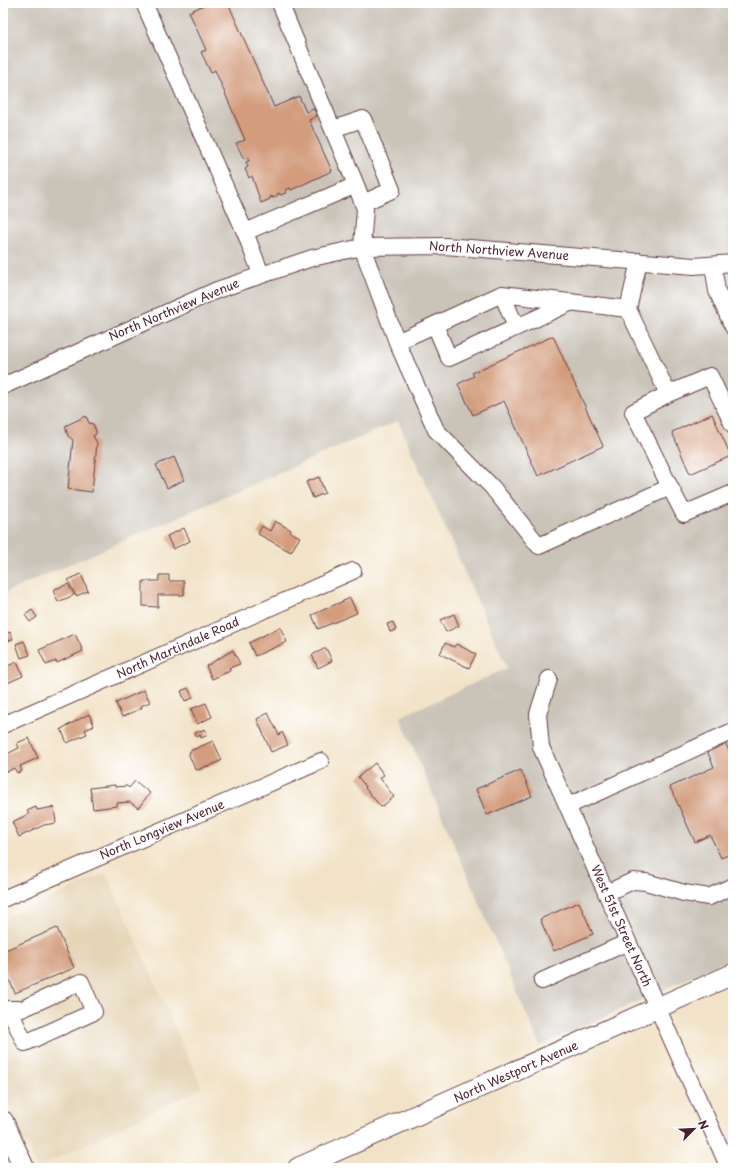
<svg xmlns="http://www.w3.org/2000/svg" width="736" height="1171" font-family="'Playpen Sans',sans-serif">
  <rect width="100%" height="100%" fill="#fff"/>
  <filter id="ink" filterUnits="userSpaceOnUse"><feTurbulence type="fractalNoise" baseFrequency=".025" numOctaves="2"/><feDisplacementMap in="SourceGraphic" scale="8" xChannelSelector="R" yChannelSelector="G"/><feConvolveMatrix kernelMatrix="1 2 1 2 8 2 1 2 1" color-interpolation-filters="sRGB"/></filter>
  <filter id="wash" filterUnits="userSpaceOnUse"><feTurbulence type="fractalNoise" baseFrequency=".012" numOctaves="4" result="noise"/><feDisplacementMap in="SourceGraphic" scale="16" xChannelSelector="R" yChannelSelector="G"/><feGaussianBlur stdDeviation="0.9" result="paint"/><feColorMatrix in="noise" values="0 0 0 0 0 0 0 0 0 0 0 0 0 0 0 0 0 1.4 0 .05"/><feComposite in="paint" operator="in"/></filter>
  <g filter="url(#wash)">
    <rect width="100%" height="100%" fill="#f2e3c8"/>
    <!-- built -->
    <path fill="#e5d5b7" d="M 106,873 L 202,1088 L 37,1168 L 3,1094 L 3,919 Z"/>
    <!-- industrial -->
    <path fill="#c9c3b8" d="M 16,3 L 733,3 L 733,958 L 540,1046 L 400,717 L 507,668 L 398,421 L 4,593 L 3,11 Z"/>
    <g id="blocks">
      <!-- building -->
      <path fill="#d39c7d" d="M 208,3 L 228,3 L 274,107 L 299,96 L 306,112 L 313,108 L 317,116 L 309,120 L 332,171 L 291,190 L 290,188 L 285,190 L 286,193 L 280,195 L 279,193 L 277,194 L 277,196 L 272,198 L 272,196 L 270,197 L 270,199 L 261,203 L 252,176 L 249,178 L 245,169 L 248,167 L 246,162 L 249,161 L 247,157 L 244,159 L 236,143 L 245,140 L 215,70 L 211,73 L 201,52 L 206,50 L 189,12 Z
        M 553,336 L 603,446 L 538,476 L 504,401 L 473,415 L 458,384 L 474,376 L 472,373 Z
        M 712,414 L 731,456 L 690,474 L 672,432 Z
        M 86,416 L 89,423 L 93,424 L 96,431 L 96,434 L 93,436 L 97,443 L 92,492 L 68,489 L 73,440 L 68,436 L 65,426 Z
        M 174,457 L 184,480 L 167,488 L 156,465 Z
        M 319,477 L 325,493 L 313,498 L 306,482 Z
        M 275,521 L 291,530 L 290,532 L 300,537 L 291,552 L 258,534 L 262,526 L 270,531 Z
        M 184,528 L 190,541 L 173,549 L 167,536 Z
        M 81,574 L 88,591 L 76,596 L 68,580 Z
        M 159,575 L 169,575 L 169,581 L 184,581 L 184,595 L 158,595 L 158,607 L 143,606 L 143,581 L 159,581 Z
        M 68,584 L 74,595 L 58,602 L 53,590 Z
        M 350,598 L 357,613 L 318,629 L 312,615 Z
        M 32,610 L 37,617 L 30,622 L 25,615 Z
        M 454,614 L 459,626 L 446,632 L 440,620 Z
        M 393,622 L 396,630 L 390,632 L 387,624 Z
        M 280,627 L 287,642 L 255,656 L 249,643 Z
        M 10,632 L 13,639 L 5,642 L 3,635 Z
        M 75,634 L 83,651 L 57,663 L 56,661 L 46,665 L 39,650 Z
        M 24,641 L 30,655 L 21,658 L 16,644 Z
        M 445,643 L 454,647 L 456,644 L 476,654 L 469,668 L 440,654 Z
        M 326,648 L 332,661 L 318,668 L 312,655 Z
        M 233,650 L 240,664 L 229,668 L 230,671 L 212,679 L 206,666 Z
        M 17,662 L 23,676 L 3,685 L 3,668 Z
        M 188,688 L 193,698 L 185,701 L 181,691 Z
        M 144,690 L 150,702 L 141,706 L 142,708 L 122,717 L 116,703 Z
        M 206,703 L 212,717 L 197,724 L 191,709 Z
        M 268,713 L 279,735 L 282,732 L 288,745 L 271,752 L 257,719 Z
        M 89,714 L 94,726 L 85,730 L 87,734 L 67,743 L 61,729 Z
        M 205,729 L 208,735 L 201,738 L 200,735 L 197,737 L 195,733 Z
        M 29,738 L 38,758 L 20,766 L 22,771 L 17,773 L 14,768 L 7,772 L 3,763 L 3,756 L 19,748 L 17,743 Z
        M 213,741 L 222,760 L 208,767 L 207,766 L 198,770 L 195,769 L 189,755 L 190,751 Z
        M 725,742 L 733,760 L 733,853 L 721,858 L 710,835 L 695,842 L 670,787 L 714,767 L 707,751 Z
        M 375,763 L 384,775 L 380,778 L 394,797 L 381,807 L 365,788 L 366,787 L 358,777 Z
        M 521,770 L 532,796 L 487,815 L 476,789 Z
        M 135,781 L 150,793 L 138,808 L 130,802 L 117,803 L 117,806 L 93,809 L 90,788 L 115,785 L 115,787 L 127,786 L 129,788 Z
        M 36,807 L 37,810 L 54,807 L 56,823 L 44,825 L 19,837 L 12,822 L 29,814 L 27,811 Z
        M 579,902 L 593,934 L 554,951 L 540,919 Z
        M 57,928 L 74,968 L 15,993 L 3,965 L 3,951 Z"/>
    </g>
  </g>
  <g filter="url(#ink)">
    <use href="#blocks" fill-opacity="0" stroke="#633c43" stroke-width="1"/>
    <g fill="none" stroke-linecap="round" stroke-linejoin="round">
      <!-- minor casing -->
      <g stroke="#633c43" stroke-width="18">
        <path id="minor" d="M 144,3 L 245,232
          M 280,3 L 356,185
          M 333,129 L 363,119 L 392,190 L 363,203
          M 713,265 L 717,291 L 733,327
          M 261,274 L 245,232 L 356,185 L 365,209 L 362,247 L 397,342 L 502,294 L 628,309 L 639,261
          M 502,294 L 516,327
          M 628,309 L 668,394 L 710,376 L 733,425
          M 435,325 L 449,358 L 572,302
          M 397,342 L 436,430 L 492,487 L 539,546 L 670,487 L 684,514 L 733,493
          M 3,386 L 217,290 L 312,258 L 362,247 L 445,246 L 694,266 L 733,263
          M 668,394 L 633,412 L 670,487
          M 549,679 L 538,714 L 541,747 L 729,1168
          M 3,725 L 353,571
          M 568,806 L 733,731
          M 606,893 L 633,881 L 646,882 L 684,893 L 709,897 L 733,886
          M 3,899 L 321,761
          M 542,981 L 628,942
          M 3,1012 L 9,1009 L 22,1009 L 81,982 L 94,1012 L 25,1043 L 9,1009"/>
      </g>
      <!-- major casing -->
      <g stroke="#633c43" stroke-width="22">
        <path id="major" d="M 3,1121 L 24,1168
          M 298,1168 L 733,974"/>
      </g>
      <!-- minor -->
      <use href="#minor" stroke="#fff" stroke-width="16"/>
      <!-- major -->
      <use href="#major" stroke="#fff" stroke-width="20"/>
    </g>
  </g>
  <g text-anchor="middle" stroke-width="3" stroke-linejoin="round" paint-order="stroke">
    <!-- street labels -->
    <g font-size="12" fill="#4a1f2b" stroke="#fff">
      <text transform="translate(499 251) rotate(4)" y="4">North Northview Avenue</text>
      <text transform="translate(174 310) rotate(-23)" y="4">North Northview Avenue</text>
      <text transform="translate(178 648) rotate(-24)" y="4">North Martindale Road</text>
      <text transform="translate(162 830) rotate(-23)" y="4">North Longview Avenue</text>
      <text transform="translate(621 926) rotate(66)" y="4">West 51st Street North</text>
      <text transform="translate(516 1072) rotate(-24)" y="4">North Westport Avenue</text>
    </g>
  </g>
  <!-- margin -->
  <rect width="736" height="1171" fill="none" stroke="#fff" stroke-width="16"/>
  <!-- north arrow -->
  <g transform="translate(694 1129) rotate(66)" stroke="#ffffff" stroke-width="3" paint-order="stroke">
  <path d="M0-3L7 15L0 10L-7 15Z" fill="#4a1f2b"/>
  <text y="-6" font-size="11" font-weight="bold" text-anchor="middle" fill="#4a1f2b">N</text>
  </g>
</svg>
